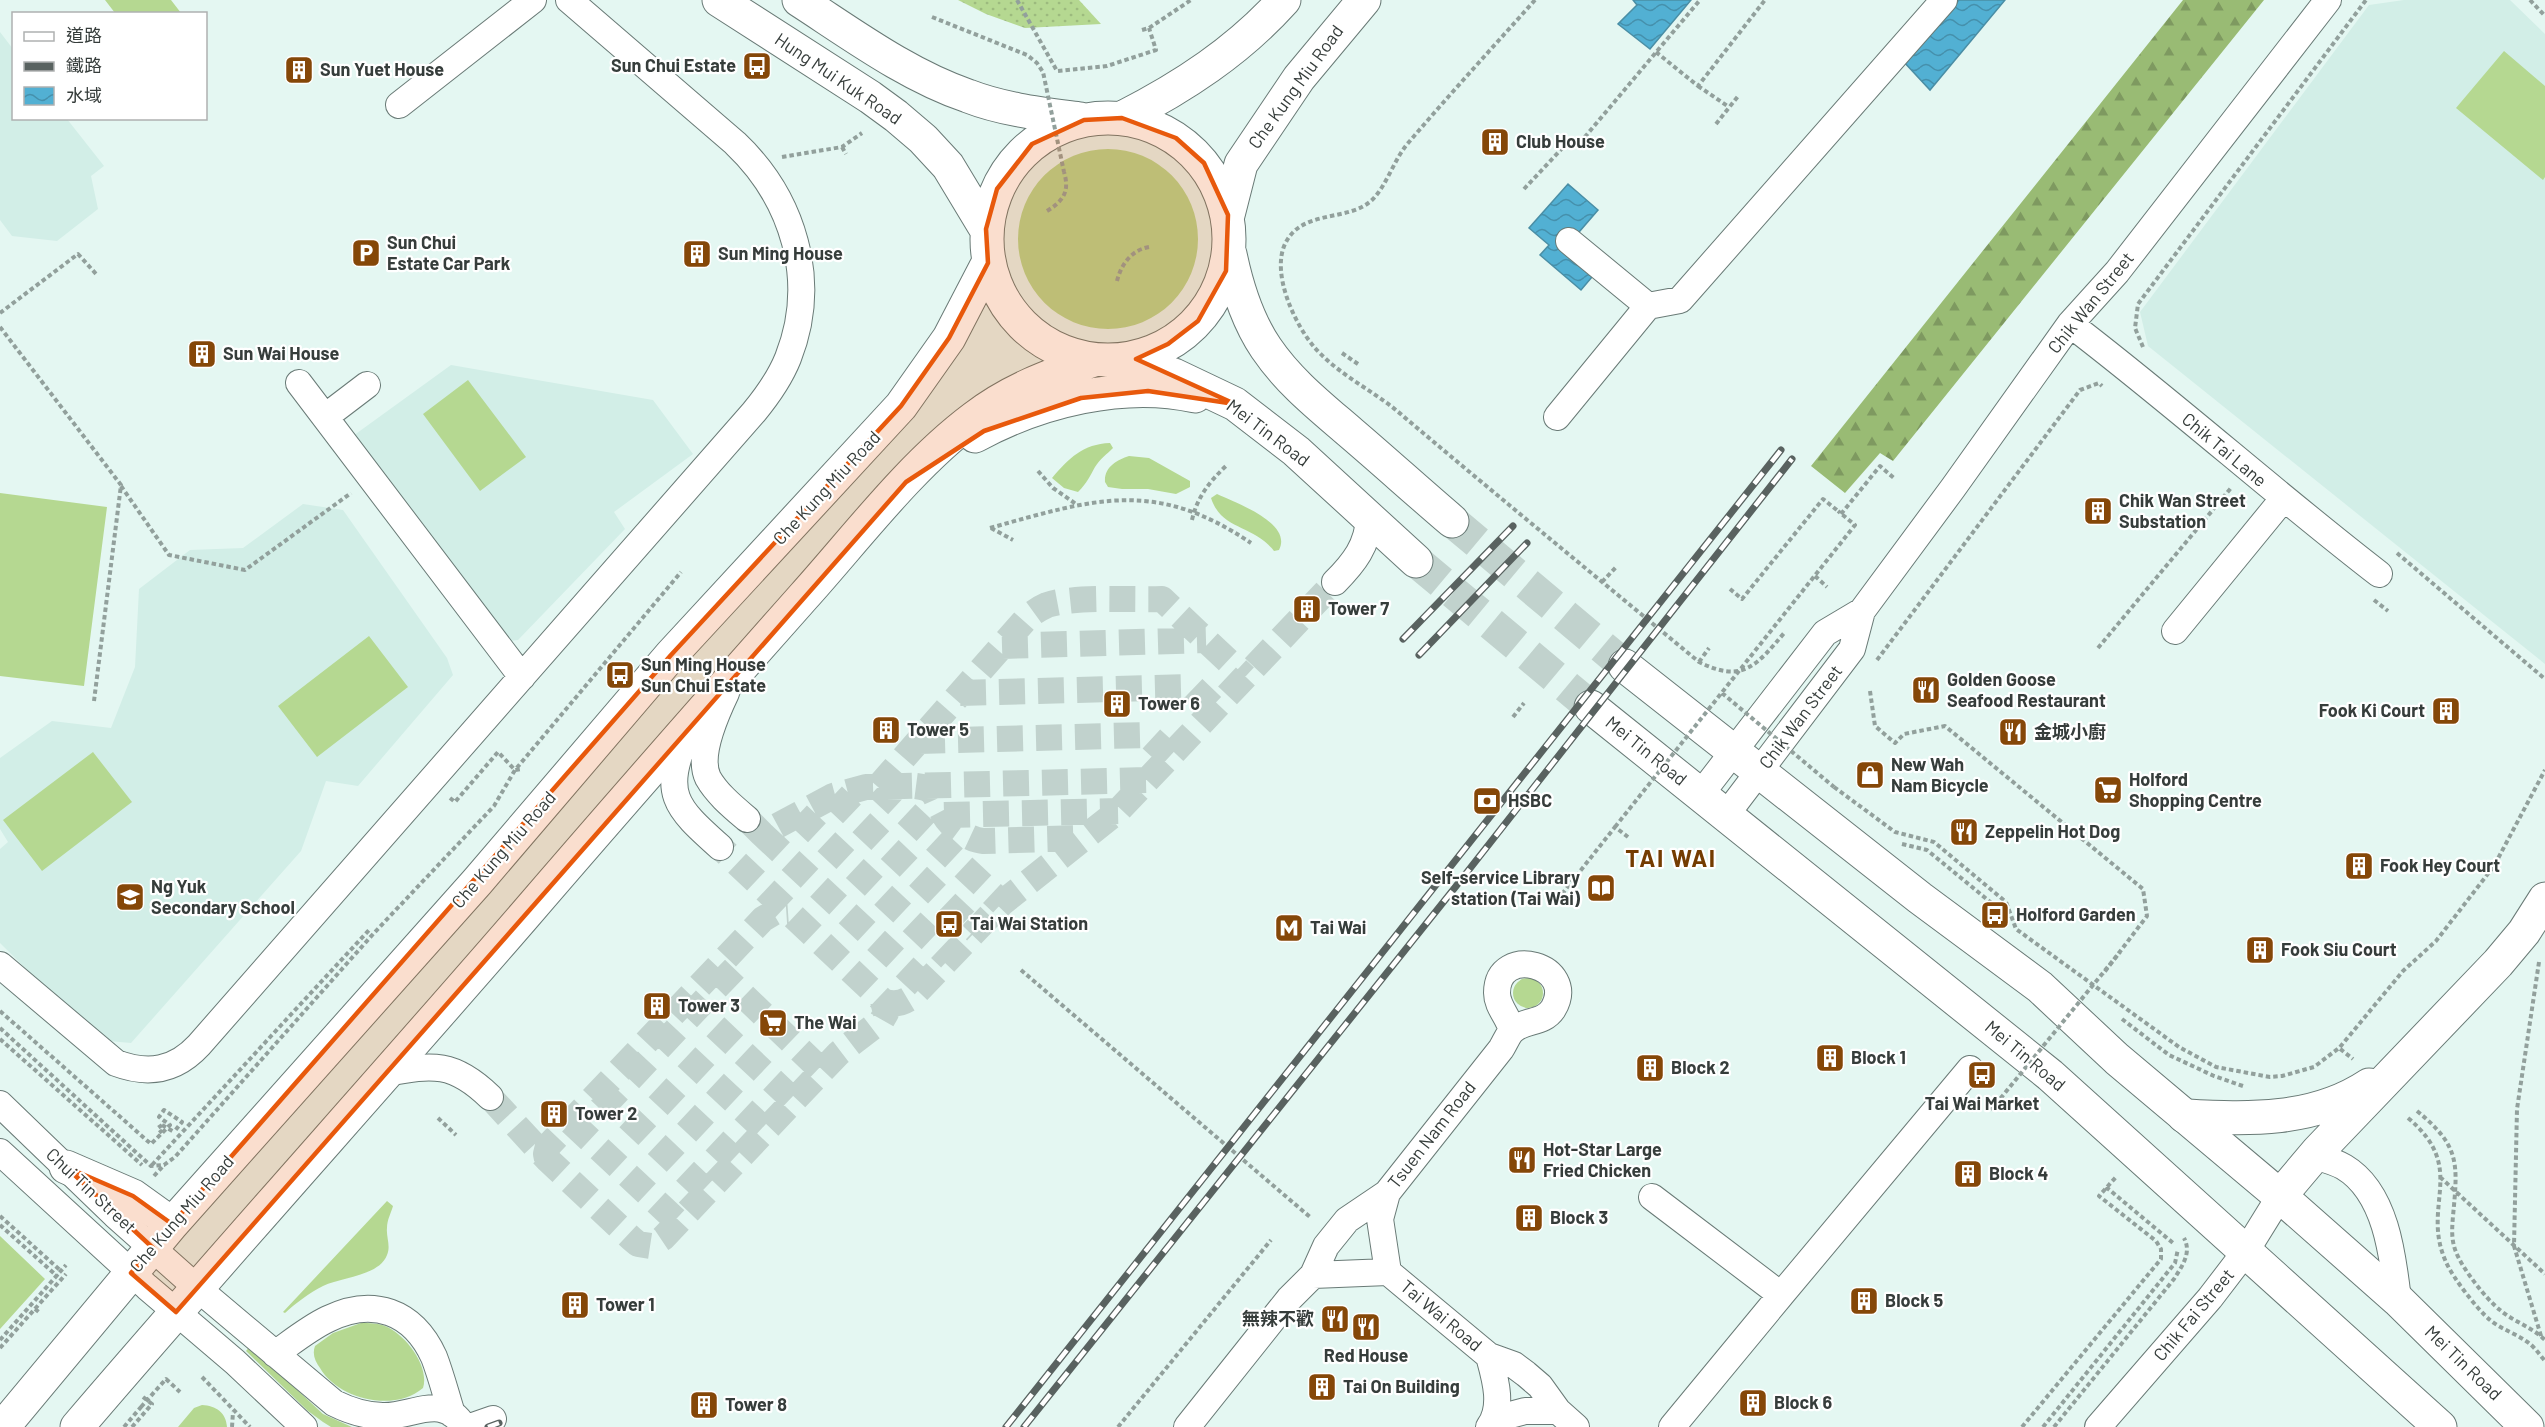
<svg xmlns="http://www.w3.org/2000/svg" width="2545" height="1427" font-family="Barlow,'Noto Sans TC',sans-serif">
  <defs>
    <pattern id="forest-firs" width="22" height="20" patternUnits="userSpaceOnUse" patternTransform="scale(1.5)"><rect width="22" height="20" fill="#99bb74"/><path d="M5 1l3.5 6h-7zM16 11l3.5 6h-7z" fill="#7e9960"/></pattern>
    <pattern id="park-dots" width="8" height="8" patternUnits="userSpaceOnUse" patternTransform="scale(1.5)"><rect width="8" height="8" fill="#b5d891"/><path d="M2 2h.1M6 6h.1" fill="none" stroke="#9cba7e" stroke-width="1.8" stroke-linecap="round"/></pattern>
    <pattern id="water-waves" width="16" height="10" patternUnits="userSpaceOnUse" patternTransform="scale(1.5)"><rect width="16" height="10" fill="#52b0d3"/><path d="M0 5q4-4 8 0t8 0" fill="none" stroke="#4590ac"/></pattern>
  </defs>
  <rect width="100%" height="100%" fill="#e4f7f2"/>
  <!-- built -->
  <path fill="#d2eee7" d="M 2404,0 L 2510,0 L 2545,34 L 2545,664 L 2148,346 L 2140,312 L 2369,5 Z
    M 0,32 L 13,49 L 14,118 L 67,119 L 104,166 L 91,176 L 98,209 L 57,241 L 12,236 L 0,220 Z
    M 451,365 L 653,400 L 693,454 L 614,512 L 625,529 L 518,640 L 496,643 L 346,441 Z
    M 303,504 L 343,510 L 447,658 L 453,675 L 358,786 L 326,781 L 301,851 L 131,1043 L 98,1040 L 0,943 L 0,849 L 8,842 L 0,829 L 0,758 L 52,721 L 111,728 L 135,667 L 139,589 L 190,550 L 243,548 Z"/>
  <!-- grass -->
  <path fill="#b5d891" d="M 105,0 L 171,0 L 181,13 L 115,13 Z
    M 2504,51 L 2545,86 L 2545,177 L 2543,180 L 2456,108 Z
    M1018 239a90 90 0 1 1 180 0a90 90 0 1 1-180 0Z
    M 468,380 L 526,457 L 480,491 L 423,414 Z
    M 1110,443 L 1113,448 C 1107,454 1100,459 1095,467 C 1090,476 1087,483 1078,492 L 1064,488 L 1052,478 C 1069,458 1083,444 1110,443 Z
    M 1129,456 L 1149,458 L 1190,481 L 1190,487 L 1176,494 L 1148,489 L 1122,489 L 1108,487 L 1105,482 C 1104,467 1117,460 1129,456 Z
    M 0,493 L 107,507 L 84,686 L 0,676 Z
    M 1217,494 C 1236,503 1293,523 1279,550 L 1274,551 C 1253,524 1222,531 1211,498 Z
    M 369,636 L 408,687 L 317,757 L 278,706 Z
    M 93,752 L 132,802 L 42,871 L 3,820 Z
    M1513 993a15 15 0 1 1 30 0a15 15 0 1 1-30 0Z
    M 387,1201 L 393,1206 C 391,1213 387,1220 387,1228 C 386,1237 391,1246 387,1255 C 379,1276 342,1277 323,1286 C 309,1293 296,1303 285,1313 L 283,1312 Z
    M 0,1236 L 45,1279 L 0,1329 Z
    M 361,1323 C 370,1323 377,1323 385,1326 C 405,1334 430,1366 423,1388 C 394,1413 338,1399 320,1368 C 315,1361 312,1354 315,1346 L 333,1333 Z
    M 250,1346 L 323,1414 L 352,1427 L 331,1427 L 323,1422 L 308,1411 L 246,1351 Z
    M 202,1405 C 216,1406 226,1412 227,1427 L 178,1427 L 194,1408 Z"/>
  <!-- forest -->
  <path fill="url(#forest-firs)" d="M 2183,0 L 2264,0 L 1893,461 L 1880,453 L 1845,493 L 1811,466 Z"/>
  <!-- park -->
  <path fill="url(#park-dots)" d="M 958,0 L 1079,0 L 1101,24 L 1025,28 L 986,14 Z"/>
  <!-- water -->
  <path fill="url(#water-waves)" stroke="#4a8ea5" stroke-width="1.5" d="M 1633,0 L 1691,0 L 1650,49 L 1618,24 L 1637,5 Z
    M 1959,0 L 2005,0 L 1930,90 L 1903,61 Z
    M 1568,184 L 1598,210 L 1567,246 L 1597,271 L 1581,290 L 1540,255 L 1549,245 L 1529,228 Z"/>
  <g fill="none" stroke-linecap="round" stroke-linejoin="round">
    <!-- minor-tunnel -->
    <path stroke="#c1d2cd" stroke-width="26" stroke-dasharray="26 13" stroke-linecap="butt" d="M 1002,646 L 1206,640
      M 960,693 L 1192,687 L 1215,709
      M 919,741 L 1147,735 L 1170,756
      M 916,786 C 939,789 934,799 944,815 C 951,827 969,840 983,841 L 1084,838
      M 878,787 L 1024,621 C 1031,614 1038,609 1047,605 C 1074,596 1131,600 1162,599 L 1245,677
      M 878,787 L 1002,903
      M 833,796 L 976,931
      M 798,815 L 950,958
      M 944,815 L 1118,811
      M 747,819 L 762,834 L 833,796 L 866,787 L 1148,780
      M 762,834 L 924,985
      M 716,969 L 822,1071
      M 687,1000 L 793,1100
      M 883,1001 C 895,1006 904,1003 914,995 L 1002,903 L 1118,811 L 1335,582
      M 658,1030 L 765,1130
      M 629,1061 L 736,1161
      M 600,1091 L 707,1192
      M 490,1097 L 547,1159 L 632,1239 L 638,1244 L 651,1246 L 663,1238 L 839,1053 L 882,1020 L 886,1013 L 883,1001 L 720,847
      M 571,1122 L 678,1222
      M 547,1159 L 546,1154 L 548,1146 L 763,919 L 773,913 L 788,912"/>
    <!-- major-tunnel -->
    <path stroke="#c1d2cd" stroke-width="33" stroke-dasharray="33 16" stroke-linecap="butt" d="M 1452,521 L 1625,666
      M 1416,561 L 1591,707"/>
    <!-- minor casing -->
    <g stroke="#697a76" stroke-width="28">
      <path id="minor" d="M 399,105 L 533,0
        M 1569,241 L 1648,306
        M 2070,324 C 2175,404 2274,493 2379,574
        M 299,383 L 522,677
        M 325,417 L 367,385
        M 1557,417 L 1648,306 L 1680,300 L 1944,0
        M 1335,582 C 1354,563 1368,545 1369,518
        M 2175,631 L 2283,499
        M 726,693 C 716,714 697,755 708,778 C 717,794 733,807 747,819
        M 687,734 C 662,794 674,806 720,847
        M 1700,795 L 1825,633 L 1862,611
        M 1726,815 L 1852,649 L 1862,611 L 1953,488 L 2070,324 L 2117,272 L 2328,0
        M 0,965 L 116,1063 C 148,1075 175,1071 199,1045 L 754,412 C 768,395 780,378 788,358 C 819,280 793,198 735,143 L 569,0
        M 387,1073 C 433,1064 454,1062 490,1097
        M 0,1104 L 115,1215 L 196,1287 L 334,1403 C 350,1411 365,1416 383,1416 C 412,1417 443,1392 464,1427
        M 0,1152 L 147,1287 L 235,1362 L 304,1427
        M 2314,1156 C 2324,1159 2336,1162 2344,1167 C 2386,1192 2393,1256 2398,1300
        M 1387,1193 L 1380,1219 L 1388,1272
        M 1652,1197 L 1781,1295 L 1672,1427
        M 1313,1275 L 1388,1272 L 1489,1356 L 1514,1365 L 1526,1374 L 1540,1386 L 1558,1411 L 1576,1427
        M 1781,1295 L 1970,1069
        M 275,1354 C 292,1342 309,1328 328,1319 C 373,1297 413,1311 434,1357 C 441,1375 446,1395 452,1414
        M 1495,1419 L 1525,1411 L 1558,1411
        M 470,1427 L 493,1419
        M 1187,1427 L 1289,1299 L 1313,1275 L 1326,1246 L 1347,1220 L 1387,1193 L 1501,1049 C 1505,1043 1508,1034 1513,1030 C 1526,1019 1543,1024 1553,1009 C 1579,965 1497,943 1497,993 C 1497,1007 1509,1017 1512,1031
        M 1489,1427 C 1504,1407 1495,1378 1489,1356
        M 2098,1427 L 2210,1298 L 2246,1251 L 2280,1196"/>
    </g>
    <!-- major casing -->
    <g stroke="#697a76" stroke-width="35">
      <path id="major" d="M 719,0 L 870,97 L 896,116 L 923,139 L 948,166 L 986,229
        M 799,0 C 853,35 907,75 968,96 C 1004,110 1043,114 1081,119
        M987 239a121 121 0 1 1 242 0a121 121 0 1 1-242 0Z
        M 1122,118 C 1183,87 1238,51 1284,0
        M 1228,215 L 1241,164 L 1299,78 L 1364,0
        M 1230,254 C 1237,288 1247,320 1266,348 C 1289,382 1321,407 1351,433 C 1385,462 1418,492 1452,521
        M 1129,359 L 1174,375 L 1235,404 L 1296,451 L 1416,561
        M 975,436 C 1039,401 1123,380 1195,396
        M 1625,666 L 1920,898 L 2040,987 L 2117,1059 L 2280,1196 L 2398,1300 L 2527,1427
        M 1591,707 L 2050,1075 L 2440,1427
        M 66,1167 L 133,1196 L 172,1224
        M 3,1427 L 172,1224 L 477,882 L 671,655 L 901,406 L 949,338 L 988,263
        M 77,1427 C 224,1255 376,1087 524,916 C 616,809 710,702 804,596 C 857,537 910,466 974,418 C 1010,390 1051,375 1094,360"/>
    </g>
    <!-- highway casing -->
    <g stroke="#697a76" stroke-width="35">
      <path id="highway" d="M 2184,1116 C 2249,1119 2313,1122 2369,1085
        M 2280,1196 L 2318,1151 L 2498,963 L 2524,932 L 2545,899"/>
    </g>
    <!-- path -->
    <path stroke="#92a09c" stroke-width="4" stroke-dasharray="4.5 3" stroke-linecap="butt" d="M 1017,0 L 1057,71 L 1107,66 L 1156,50 L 1149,28
      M 1535,0 C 1493,47 1450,94 1409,142 C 1394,159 1388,183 1373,199 C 1349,223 1302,208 1285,244 C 1271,274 1295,325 1315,348 C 1341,377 1375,391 1403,416 C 1501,499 1600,580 1699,662 C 1743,684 1757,665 1785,632
      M 2530,0 L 2545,16
      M 1142,30 L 1149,28 L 1191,0
      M 1656,52 L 1698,86 L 1765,0
      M 1698,86 L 1729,107
      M 1716,124 L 1739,95
      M 842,147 L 846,154
      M 782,157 L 842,147 L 862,133
      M 1524,189 L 1570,140 L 1584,138 L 1700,0
      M 1047,211 C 1063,201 1070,192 1064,172
      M 1117,281 C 1121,265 1131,250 1149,247
      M 0,313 L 78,254 L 97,275
      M 0,327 L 121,485 L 94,701
      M 2143,347 L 2135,328 L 2138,304 L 2366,0
      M 1342,353 L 1358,364
      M 1038,471 L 1053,488 L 1076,504
      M 121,486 L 169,555 L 245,570 L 351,493
      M 1841,514 L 1880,466 L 1895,479
      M 1192,520 C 1197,497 1210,481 1227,465
      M 990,528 C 1094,499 1155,478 1251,543
      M 991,528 L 1013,540
      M 2397,553 L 2545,679
      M 1815,576 L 1827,587
      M 1602,582 L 1617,566
      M 1730,589 L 1742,599 L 1823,499 L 1838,511
      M 2374,600 L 2388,611
      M 2098,648 L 2231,488
      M 1877,660 L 2080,390 L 2099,383 L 2102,386
      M 1699,662 L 1709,648
      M 1870,691 L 1875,726 L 1895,743 L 1904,734 L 1945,726 L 2143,889 L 2147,916 L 2103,974
      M 1513,717 L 1524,703
      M 1834,787 L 1895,832 L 1934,842 L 2006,902 L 2016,929 L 2179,1047 L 2216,1067 L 2270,1077 L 2282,1076 L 2314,1067 L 2339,1048 L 2353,1059
      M 450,798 L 455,802 L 498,752 L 515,770 L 521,769
      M 1902,844 L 1927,850 L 2000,910 L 2006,924
      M 1562,894 L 1615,827 L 1628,837
      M 2539,962 L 2517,1109 L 2514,1246 L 2541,1336
      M 1021,970 L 1310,1217
      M 0,1011 L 151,1144 L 170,1125 L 159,1117 L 164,1110 L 182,1122 L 174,1132
      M 2122,1019 L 2169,1055 L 2214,1076 L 2243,1086
      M 0,1028 L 151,1166 L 164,1165 L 175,1157 L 374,933 L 494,806 L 515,770 L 681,572
      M 0,1039 L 142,1165
      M 2340,1047 L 2403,971 L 2436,941 L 2494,866 L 2545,770
      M 2417,1111 C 2460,1146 2458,1163 2453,1216 C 2452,1228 2451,1240 2456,1252 C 2462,1268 2486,1299 2500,1310 C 2514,1322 2532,1327 2545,1340
      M 438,1118 L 456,1135
      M 2408,1118 C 2469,1169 2420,1205 2446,1262 C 2453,1278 2477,1309 2490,1320 C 2502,1330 2518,1334 2530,1344 C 2535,1348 2540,1355 2545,1361
      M 162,1125 L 158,1128 L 162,1133
      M 152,1165 L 369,930
      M 154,1176 L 164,1165
      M 2440,1177 L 2545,1274
      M 2106,1187 L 2173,1243
      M 0,1216 L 61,1271
      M 0,1225 L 58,1277
      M 35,1309 L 40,1313
      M 0,1340 L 66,1265
      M 0,1348 L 66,1274
      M 202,1377 L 250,1427
      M 141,1407 L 166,1379 L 180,1392
      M 124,1427 L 141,1407
      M 132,1427 L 152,1404 L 143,1397
      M 232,1427 L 233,1412
      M 1118,1427 L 1271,1240
      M 2022,1427 L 2161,1259 L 2161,1249 L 2156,1241 L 2099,1196 L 2116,1177
      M 2043,1427 L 2175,1263 L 2178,1249
      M 2054,1427 L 2174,1279 C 2182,1266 2192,1253 2184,1238"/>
    <!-- minor -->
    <use href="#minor" stroke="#fff" stroke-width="26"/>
    <!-- major -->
    <use href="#major" stroke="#fff" stroke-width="33"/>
    <!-- highway -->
    <use href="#highway" stroke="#fff" stroke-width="33"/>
    <!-- rail casing -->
    <g stroke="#596260" stroke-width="7">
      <path id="rail" d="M 1403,639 L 1513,526
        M 1419,655 L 1527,543
        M 488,1427 L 499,1423
        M 1006,1427 L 1781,450
        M 1024,1427 L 1453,890 L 1792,459"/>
    </g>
    <!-- rail -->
    <use href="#rail" stroke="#fff" stroke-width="4.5" stroke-dasharray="14" stroke-linecap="butt"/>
    <!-- path-bridge -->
    <path stroke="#92a09c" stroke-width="4" stroke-dasharray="4.5 3" stroke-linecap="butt" d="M 932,17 L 1027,55 L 1037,63 L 1043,72 L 1064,172
      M 1722,693 L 1834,787
      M 1615,827 L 1855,525 L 1838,511
      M 1991,1110 L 2120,952
      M 162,1125 L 174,1132"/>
  </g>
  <!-- marked area -->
  <path fill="#e8590c" fill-opacity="0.2" stroke="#e8590c" stroke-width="4.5" stroke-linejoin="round" d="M 1122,118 L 1176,138 L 1204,163 L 1228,215 L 1226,271 L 1198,321 L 1168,344 L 1136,359 L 1235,404 L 1148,391 L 1081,398 L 984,431 L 906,482 L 176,1312 L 131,1273 L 153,1248 L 66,1167 L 133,1196 L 172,1224 L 671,655 L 901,406 L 949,338 L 988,263 L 986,229 L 997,189 L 1032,144 L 1084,120 Z"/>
  <!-- icons -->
  <defs>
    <g id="bus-square" transform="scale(1.5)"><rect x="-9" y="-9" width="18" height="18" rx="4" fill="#854708" stroke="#fff"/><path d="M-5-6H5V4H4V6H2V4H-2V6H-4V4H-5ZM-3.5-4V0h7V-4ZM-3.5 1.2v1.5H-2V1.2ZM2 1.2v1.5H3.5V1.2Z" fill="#fff"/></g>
    <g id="building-square" transform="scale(1.5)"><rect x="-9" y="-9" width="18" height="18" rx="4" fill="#854708" stroke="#fff"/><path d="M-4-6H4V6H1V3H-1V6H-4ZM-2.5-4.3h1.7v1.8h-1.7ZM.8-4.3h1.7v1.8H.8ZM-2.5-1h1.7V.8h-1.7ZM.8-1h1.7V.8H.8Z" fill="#fff"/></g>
    <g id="parking-square" transform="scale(1.5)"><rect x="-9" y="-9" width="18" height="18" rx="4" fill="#854708" stroke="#fff"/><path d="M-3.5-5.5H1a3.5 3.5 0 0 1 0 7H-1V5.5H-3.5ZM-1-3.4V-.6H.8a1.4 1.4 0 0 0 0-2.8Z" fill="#fff"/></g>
    <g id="restaurant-square" transform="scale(1.5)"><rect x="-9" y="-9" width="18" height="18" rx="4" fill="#854708" stroke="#fff"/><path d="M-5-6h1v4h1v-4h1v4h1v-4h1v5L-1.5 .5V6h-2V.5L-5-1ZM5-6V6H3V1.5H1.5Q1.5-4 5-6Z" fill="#fff"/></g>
    <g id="shop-square" transform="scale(1.5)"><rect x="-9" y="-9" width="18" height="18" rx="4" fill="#854708" stroke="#fff"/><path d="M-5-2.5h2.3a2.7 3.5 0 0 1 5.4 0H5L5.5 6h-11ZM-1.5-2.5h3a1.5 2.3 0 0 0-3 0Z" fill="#fff"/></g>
    <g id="supermarket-square" transform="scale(1.5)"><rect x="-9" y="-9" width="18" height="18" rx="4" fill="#854708" stroke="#fff"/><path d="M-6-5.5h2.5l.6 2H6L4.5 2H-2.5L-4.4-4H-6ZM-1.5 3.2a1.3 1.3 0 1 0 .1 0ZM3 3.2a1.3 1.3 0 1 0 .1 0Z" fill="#fff"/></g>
    <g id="bank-square" transform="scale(1.5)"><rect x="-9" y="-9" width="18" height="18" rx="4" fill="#854708" stroke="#fff"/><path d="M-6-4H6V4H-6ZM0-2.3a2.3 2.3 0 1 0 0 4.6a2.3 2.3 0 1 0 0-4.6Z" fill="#fff"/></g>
    <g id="library-square" transform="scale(1.5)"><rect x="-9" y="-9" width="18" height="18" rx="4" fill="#854708" stroke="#fff"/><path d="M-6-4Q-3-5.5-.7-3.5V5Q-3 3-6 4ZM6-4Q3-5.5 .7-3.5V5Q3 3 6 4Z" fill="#fff"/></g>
    <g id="school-square" transform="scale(1.5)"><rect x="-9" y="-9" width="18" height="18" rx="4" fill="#854708" stroke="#fff"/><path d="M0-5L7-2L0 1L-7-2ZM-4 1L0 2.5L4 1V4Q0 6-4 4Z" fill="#fff"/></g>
    <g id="metro-square" transform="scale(1.5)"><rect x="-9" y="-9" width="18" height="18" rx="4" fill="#854708" stroke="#fff"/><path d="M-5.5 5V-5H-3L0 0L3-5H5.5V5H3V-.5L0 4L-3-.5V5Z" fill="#fff"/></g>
  </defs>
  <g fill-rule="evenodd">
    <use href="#bus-square" x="757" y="66"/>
    <use href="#building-square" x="299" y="70"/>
    <use href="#building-square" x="1495" y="142"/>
    <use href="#parking-square" x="366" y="253"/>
    <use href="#building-square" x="697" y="254"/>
    <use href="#building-square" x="202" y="354"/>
    <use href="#building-square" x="2098" y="511"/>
    <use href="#building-square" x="1307" y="609"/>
    <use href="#bus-square" x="620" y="675"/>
    <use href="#restaurant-square" x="1926" y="690"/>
    <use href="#building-square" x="1117" y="704"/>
    <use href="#building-square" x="2446" y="711"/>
    <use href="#building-square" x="886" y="730"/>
    <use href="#restaurant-square" x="2013" y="732"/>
    <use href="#shop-square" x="1870" y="775"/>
    <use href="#supermarket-square" x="2108" y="790"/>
    <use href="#bank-square" x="1487" y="801"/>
    <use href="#restaurant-square" x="1964" y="832"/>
    <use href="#building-square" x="2359" y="866"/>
    <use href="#library-square" x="1601" y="888"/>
    <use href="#school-square" x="130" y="897"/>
    <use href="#bus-square" x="1995" y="915"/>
    <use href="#bus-square" x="949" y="924"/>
    <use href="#metro-square" x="1289" y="928"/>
    <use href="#building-square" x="2260" y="950"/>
    <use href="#building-square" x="657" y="1006"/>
    <use href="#supermarket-square" x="773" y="1023"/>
    <use href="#building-square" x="1830" y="1058"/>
    <use href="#building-square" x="1650" y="1068"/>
    <use href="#bus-square" x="1982" y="1075"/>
    <use href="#building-square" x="554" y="1114"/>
    <use href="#restaurant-square" x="1522" y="1160"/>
    <use href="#building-square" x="1968" y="1174"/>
    <use href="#building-square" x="1529" y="1218"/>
    <use href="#building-square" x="1864" y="1301"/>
    <use href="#building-square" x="575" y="1305"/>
    <use href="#restaurant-square" x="1335" y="1319"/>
    <use href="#restaurant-square" x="1366" y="1327"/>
    <use href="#building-square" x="1322" y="1387"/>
    <use href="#building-square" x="1753" y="1403"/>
    <use href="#building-square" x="704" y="1405"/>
  </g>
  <g text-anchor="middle" stroke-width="4.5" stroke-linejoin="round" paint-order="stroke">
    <!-- poi labels -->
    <g font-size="18" font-weight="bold" fill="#363d3b" stroke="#fff" text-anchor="start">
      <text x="736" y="72" text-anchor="end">Sun Chui Estate</text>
      <text x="320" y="76">Sun Yuet House</text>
      <text x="1516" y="148">Club House</text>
      <text x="387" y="249">Sun Chui<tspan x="387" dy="21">Estate Car Park</tspan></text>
      <text x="718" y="260">Sun Ming House</text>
      <text x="223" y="360">Sun Wai House</text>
      <text x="2119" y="507">Chik Wan Street<tspan x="2119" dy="21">Substation</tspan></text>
      <text x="1328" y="615">Tower 7</text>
      <text x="641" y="671">Sun Ming House<tspan x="641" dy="21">Sun Chui Estate</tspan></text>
      <text x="1947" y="686">Golden Goose<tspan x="1947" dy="21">Seafood Restaurant</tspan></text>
      <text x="1138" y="710">Tower 6</text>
      <text x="2425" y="717" text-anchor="end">Fook Ki Court</text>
      <text x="907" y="736">Tower 5</text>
      <text x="2034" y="738">金城小廚</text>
      <text x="1891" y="771">New Wah<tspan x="1891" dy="21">Nam Bicycle</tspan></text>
      <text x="2129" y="786">Holford<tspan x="2129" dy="21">Shopping Centre</tspan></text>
      <text x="1508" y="807">HSBC</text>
      <text x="1985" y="838">Zeppelin Hot Dog</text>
      <text x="2380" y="872">Fook Hey Court</text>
      <text x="1580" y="884" text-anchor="end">Self-service Library<tspan x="1580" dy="21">station (Tai Wai)</tspan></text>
      <text x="151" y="893">Ng Yuk<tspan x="151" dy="21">Secondary School</tspan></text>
      <text x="2016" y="921">Holford Garden</text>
      <text x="970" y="930">Tai Wai Station</text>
      <text x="1310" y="934">Tai Wai</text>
      <text x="2281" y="956">Fook Siu Court</text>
      <text x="678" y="1012">Tower 3</text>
      <text x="794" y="1029">The Wai</text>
      <text x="1851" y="1064">Block 1</text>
      <text x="1671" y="1074">Block 2</text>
      <text x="1982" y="1110" text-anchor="middle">Tai Wai Market</text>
      <text x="575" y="1120">Tower 2</text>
      <text x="1543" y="1156">Hot-Star Large<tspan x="1543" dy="21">Fried Chicken</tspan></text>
      <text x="1989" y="1180">Block 4</text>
      <text x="1550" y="1224">Block 3</text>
      <text x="1885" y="1307">Block 5</text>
      <text x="596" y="1311">Tower 1</text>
      <text x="1314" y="1325" text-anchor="end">無辣不歡</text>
      <text x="1366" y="1362" text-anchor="middle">Red House</text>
      <text x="1343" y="1393">Tai On Building</text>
      <text x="1774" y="1409">Block 6</text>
      <text x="725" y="1411">Tower 8</text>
    </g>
    <!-- street labels -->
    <g font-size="18" fill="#363d3b" stroke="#fff">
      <text transform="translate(838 79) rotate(34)" y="6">Hung Mui Kuk Road</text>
      <text transform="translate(1296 87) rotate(-54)" y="6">Che Kung Miu Road</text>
      <text transform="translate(2091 303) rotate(-51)" y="6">Chik Wan Street</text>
      <text transform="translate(1268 433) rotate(37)" y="6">Mei Tin Road</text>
      <text transform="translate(2224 450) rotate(40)" y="6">Chik Tai Lane</text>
      <text transform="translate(827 488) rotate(-47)" y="6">Che Kung Miu Road</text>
      <text transform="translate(1801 717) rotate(-53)" y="6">Chik Wan Street</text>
      <text transform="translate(1646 751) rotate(39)" y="6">Mei Tin Road</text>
      <text transform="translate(504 850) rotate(-49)" y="6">Che Kung Miu Road</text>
      <text transform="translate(2025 1056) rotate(40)" y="6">Mei Tin Road</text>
      <text transform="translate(1432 1135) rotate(-52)" y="6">Tsuen Nam Road</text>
      <text transform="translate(91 1191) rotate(43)" y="6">Chui Tin Street</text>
      <text transform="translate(182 1214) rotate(-49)" y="6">Che Kung Miu Road</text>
      <text transform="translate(2194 1315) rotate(-50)" y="6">Chik Fai Street</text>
      <text transform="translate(1441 1316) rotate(40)" y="6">Tai Wai Road</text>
      <text transform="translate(2463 1363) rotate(44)" y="6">Mei Tin Road</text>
    </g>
    <!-- district labels -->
    <g font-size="24" font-weight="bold" letter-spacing="1.5" fill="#743c01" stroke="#fff">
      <text x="1671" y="867">TAI WAI</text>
    </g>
  </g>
  <!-- legend -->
  <rect x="12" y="12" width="195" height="108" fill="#ffffff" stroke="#afb1b1" stroke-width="1.5"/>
  <rect x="24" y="32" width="30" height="9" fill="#ffffff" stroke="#afb1b1" stroke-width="1.5"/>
  <text x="66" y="42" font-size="18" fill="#363d3b">道路</text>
  <rect x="24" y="62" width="30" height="9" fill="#596260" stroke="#afb1b1" stroke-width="1.5"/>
  <text x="66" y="72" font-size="18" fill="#363d3b">鐵路</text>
  <rect x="24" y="87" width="30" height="18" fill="url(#water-waves)" stroke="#afb1b1" stroke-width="1.5"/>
  <text x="66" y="102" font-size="18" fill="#363d3b">水域</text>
</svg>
